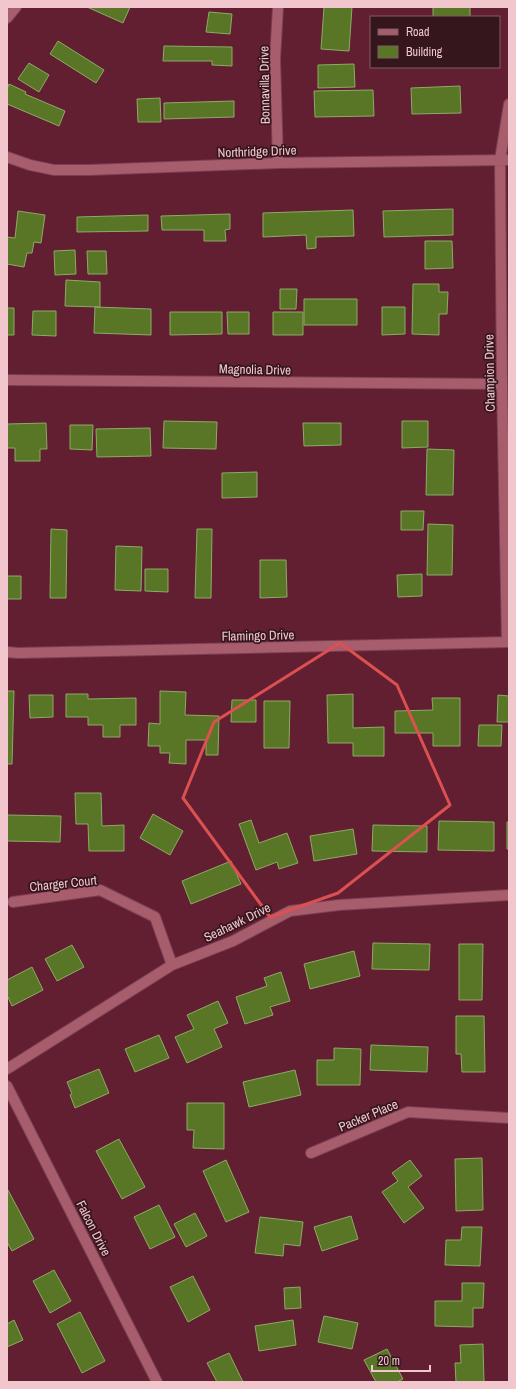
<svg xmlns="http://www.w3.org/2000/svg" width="516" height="1389" font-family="'Archivo Narrow',sans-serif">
  <rect width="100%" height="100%" fill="#621f31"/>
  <!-- building -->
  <path fill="#587625" stroke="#8daa67" d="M 87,7 L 130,7 L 123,23 Z
    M 324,7 L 352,7 L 349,51 L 321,49 Z
    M 433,7 L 470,7 L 470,17 L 433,17 Z
    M 209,12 L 232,14 L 230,34 L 206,32 Z
    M 58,41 L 104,70 L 96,83 L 50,54 Z
    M 164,46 L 232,47 L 232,66 L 212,65 L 212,61 L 163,61 Z
    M 29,63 L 49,75 L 39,92 L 18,79 Z
    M 354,64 L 355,87 L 318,88 L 318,65 Z
    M 9,84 L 26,92 L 25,94 L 65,111 L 59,126 L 7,104 L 7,89 Z
    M 460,86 L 461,113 L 412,114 L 411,88 Z
    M 373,90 L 374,116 L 315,117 L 314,91 Z
    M 160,98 L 161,122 L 138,122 L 137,99 Z
    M 234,101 L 234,117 L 164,119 L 164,103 Z
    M 453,209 L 453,235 L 384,237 L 383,211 Z
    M 353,210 L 354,236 L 316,237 L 316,248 L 307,249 L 306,235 L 263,237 L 263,213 Z
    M 18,211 L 45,215 L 41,243 L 34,242 L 32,253 L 27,253 L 24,267 L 7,264 L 7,237 L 15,238 Z
    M 230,214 L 230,229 L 225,230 L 226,241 L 204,241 L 204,230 L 162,230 L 161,216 Z
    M 148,215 L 148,231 L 77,232 L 77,217 Z
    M 425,241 L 452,241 L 453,268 L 425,269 Z
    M 75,250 L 76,274 L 55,275 L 54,251 Z
    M 87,251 L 106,251 L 107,274 L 88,274 Z
    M 66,280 L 100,282 L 100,307 L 65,306 Z
    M 413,284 L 439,284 L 439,292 L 448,292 L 447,314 L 439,314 L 439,335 L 412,334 Z
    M 280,289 L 297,289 L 296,309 L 280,309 Z
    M 304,299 L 357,299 L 357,325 L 304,325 Z
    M 95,307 L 151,309 L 151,335 L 94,333 Z
    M 382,307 L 405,307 L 405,334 L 382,335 Z
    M 7,308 L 14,308 L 14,335 L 7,335 Z
    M 33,311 L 56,311 L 56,336 L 32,335 Z
    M 170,312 L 222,312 L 222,334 L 170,335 Z
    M 227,312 L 249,312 L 249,334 L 228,334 Z
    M 273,312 L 303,312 L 303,335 L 273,335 Z
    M 164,421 L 217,422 L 216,449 L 163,448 Z
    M 402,421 L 428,421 L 428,447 L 402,448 Z
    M 46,423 L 47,449 L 40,449 L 40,461 L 15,461 L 15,448 L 7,448 L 7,424 Z
    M 303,423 L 341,423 L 341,445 L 304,446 Z
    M 70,425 L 93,425 L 92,450 L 70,449 Z
    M 150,428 L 151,456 L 97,457 L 96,429 Z
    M 427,449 L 454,450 L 453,495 L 426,495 Z
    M 257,472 L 257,497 L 222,498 L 222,473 Z
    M 401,511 L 424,511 L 423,530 L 401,530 Z
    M 428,524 L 453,525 L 452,575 L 427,575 Z
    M 51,529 L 67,530 L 66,598 L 50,598 Z
    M 197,529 L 212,529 L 211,598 L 195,598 Z
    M 116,546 L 142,547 L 141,591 L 115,590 Z
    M 260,560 L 286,560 L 287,597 L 260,598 Z
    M 145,569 L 168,569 L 168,592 L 145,591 Z
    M 422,574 L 422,596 L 398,597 L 397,575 Z
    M 7,576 L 21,576 L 21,599 L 7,599 Z
    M 7,691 L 14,691 L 12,764 L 7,764 Z
    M 160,691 L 186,692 L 185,715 L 219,716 L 218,755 L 206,755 L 206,740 L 186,740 L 186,764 L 169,763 L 170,753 L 160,753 L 160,746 L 148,746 L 149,723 L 160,724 Z
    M 66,694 L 88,694 L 88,699 L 136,698 L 136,725 L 120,725 L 120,737 L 103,737 L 103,725 L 88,725 L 88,717 L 66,717 Z
    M 353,694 L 353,728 L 384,727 L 384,756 L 353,756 L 353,743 L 328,743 L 327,695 Z
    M 29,695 L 53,695 L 53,717 L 30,718 Z
    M 498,695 L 509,696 L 509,722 L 497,722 Z
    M 432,698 L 460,698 L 460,746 L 433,746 L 433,733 L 395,733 L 395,711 L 433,710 Z
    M 232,700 L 256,700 L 256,722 L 231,722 Z
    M 264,701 L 290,701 L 289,748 L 264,748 Z
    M 479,725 L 502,725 L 501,746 L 478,746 Z
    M 75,793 L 101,793 L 102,826 L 124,825 L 124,851 L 89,851 L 88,824 L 76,824 Z
    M 153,814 L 183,831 L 170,855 L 140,838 Z
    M 7,815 L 61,816 L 60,842 L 7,841 Z
    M 251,820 L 259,843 L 287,833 L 298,863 L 279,869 L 277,862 L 256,870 L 239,824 Z
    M 439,821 L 494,822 L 494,851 L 438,850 Z
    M 507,822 L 509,822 L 509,849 L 507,849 Z
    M 373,825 L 427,826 L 427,852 L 372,851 Z
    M 353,829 L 357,854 L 314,861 L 310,836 Z
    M 231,861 L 241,884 L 191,904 L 182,881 Z
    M 373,943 L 430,944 L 429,970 L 372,969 Z
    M 459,944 L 483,944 L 482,1000 L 459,1000 Z
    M 72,945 L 84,967 L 57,981 L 45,959 Z
    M 354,951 L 360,976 L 310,989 L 304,964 Z
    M 32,967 L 43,990 L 12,1006 L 7,995 L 7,980 Z
    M 281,972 L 290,1001 L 270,1007 L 273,1015 L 245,1024 L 236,997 L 267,986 L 264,978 Z
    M 218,1001 L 228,1023 L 214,1029 L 222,1047 L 187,1063 L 175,1037 L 194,1029 L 187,1015 Z
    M 456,1016 L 484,1016 L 485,1072 L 462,1072 L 461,1054 L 456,1054 Z
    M 159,1035 L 169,1058 L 135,1072 L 125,1049 Z
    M 371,1045 L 428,1047 L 427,1072 L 370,1070 Z
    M 334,1048 L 361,1049 L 360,1085 L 317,1085 L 317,1060 L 334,1060 Z
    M 99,1069 L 109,1093 L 75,1108 L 70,1095 L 72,1094 L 67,1082 Z
    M 295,1070 L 301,1095 L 249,1107 L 243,1082 Z
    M 187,1103 L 224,1103 L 224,1149 L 193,1148 L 194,1130 L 187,1130 Z
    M 119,1139 L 145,1187 L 122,1199 L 96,1151 Z
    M 482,1158 L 483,1210 L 456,1211 L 455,1159 Z
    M 226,1160 L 249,1212 L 226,1222 L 203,1171 Z
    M 410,1160 L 422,1176 L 408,1187 L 424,1208 L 404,1223 L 382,1192 L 398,1181 L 392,1173 Z
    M 8,1190 L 34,1239 L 12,1251 L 7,1242 L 7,1191 Z
    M 159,1205 L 175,1237 L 150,1249 L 134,1217 Z
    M 195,1213 L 207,1236 L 186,1247 L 174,1224 Z
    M 351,1216 L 358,1239 L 322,1251 L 314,1227 Z
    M 260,1217 L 303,1222 L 300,1246 L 284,1244 L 283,1256 L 255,1253 Z
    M 462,1227 L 482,1227 L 480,1266 L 445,1265 L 446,1240 L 461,1240 Z
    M 54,1270 L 71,1301 L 50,1313 L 33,1281 Z
    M 193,1276 L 210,1310 L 188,1322 L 170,1287 Z
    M 462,1283 L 484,1283 L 483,1308 L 473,1308 L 473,1327 L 435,1326 L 435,1301 L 462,1301 Z
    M 300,1287 L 301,1308 L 285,1309 L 284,1288 Z
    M 80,1312 L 105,1361 L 82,1373 L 57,1324 Z
    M 324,1316 L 358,1323 L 352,1349 L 318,1342 Z
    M 14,1320 L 23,1340 L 7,1347 L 7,1324 Z
    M 293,1320 L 296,1345 L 259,1351 L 255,1326 Z
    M 483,1344 L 484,1382 L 456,1382 L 455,1363 L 461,1363 L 460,1345 Z
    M 387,1349 L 403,1379 L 397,1382 L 376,1382 L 364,1360 Z
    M 229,1353 L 243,1382 L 217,1382 L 207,1363 Z"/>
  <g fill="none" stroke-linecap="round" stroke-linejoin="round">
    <!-- minor casing -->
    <g stroke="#7b4053" stroke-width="12">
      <path id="minor" d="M 278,7 L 275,59 L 278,163
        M 7,18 L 16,7
        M 7,157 L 30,165 L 54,170 L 89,170 L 278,163 L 509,160
        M 7,380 L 502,384
        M 507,642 L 502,384 L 500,160 L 509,104
        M 7,652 L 18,653 L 509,642
        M 13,902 L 100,890 L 155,917 L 172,965
        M 7,1069 L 172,965 L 233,941 L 290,911 L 339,905 L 509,895
        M 7,1086 L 157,1382
        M 311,1153 L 408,1112 L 509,1118"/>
    </g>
    <!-- minor -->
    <use href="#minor" stroke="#a75d6c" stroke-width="10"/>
  </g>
  <!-- marked area -->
  <path fill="none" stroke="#dd5051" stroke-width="3" stroke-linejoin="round" d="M 340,643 L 397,685 L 450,805 L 338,893 L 270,917 L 183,798 L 214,722 Z"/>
  <g text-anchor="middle" stroke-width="3.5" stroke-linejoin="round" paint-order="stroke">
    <!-- street labels -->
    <g font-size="13" fill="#f1c6cd" stroke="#35161d">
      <text transform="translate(264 85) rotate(-91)" y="5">Bonnavilla Drive</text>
      <text transform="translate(257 151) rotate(-2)" y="5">Northridge Drive</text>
      <text transform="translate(255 369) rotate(1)" y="5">Magnolia Drive</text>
      <text transform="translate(489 373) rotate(-91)" y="5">Champion Drive</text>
      <text transform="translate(258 635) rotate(-1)" y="5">Flamingo Drive</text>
      <text transform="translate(63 883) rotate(-6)" y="5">Charger Court</text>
      <text transform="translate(237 922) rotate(-26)" y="5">Seahawk Drive</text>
      <text transform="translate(368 1115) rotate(-23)" y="5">Packer Place</text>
      <text transform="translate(94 1228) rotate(63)" y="5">Falcon Drive</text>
    </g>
  </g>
  <!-- border -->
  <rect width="516" height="1389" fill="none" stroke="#f1c6cd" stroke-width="16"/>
  <!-- legend -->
  <rect x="370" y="16" width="130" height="52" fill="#35161d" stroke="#805c63"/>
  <rect x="378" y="29" width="20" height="6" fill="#a75d6c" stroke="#805c63"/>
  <text x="406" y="36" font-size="12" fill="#f1c6cd">Road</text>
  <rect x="378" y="46" width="20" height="12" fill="#587625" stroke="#805c63"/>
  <text x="406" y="56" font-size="12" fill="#f1c6cd">Building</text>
  <!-- scale -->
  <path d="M372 1365v6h58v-6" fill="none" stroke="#f1c6cd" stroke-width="2"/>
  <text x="378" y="1365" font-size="12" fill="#f1c6cd" stroke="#35161d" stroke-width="3" paint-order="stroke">20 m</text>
</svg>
